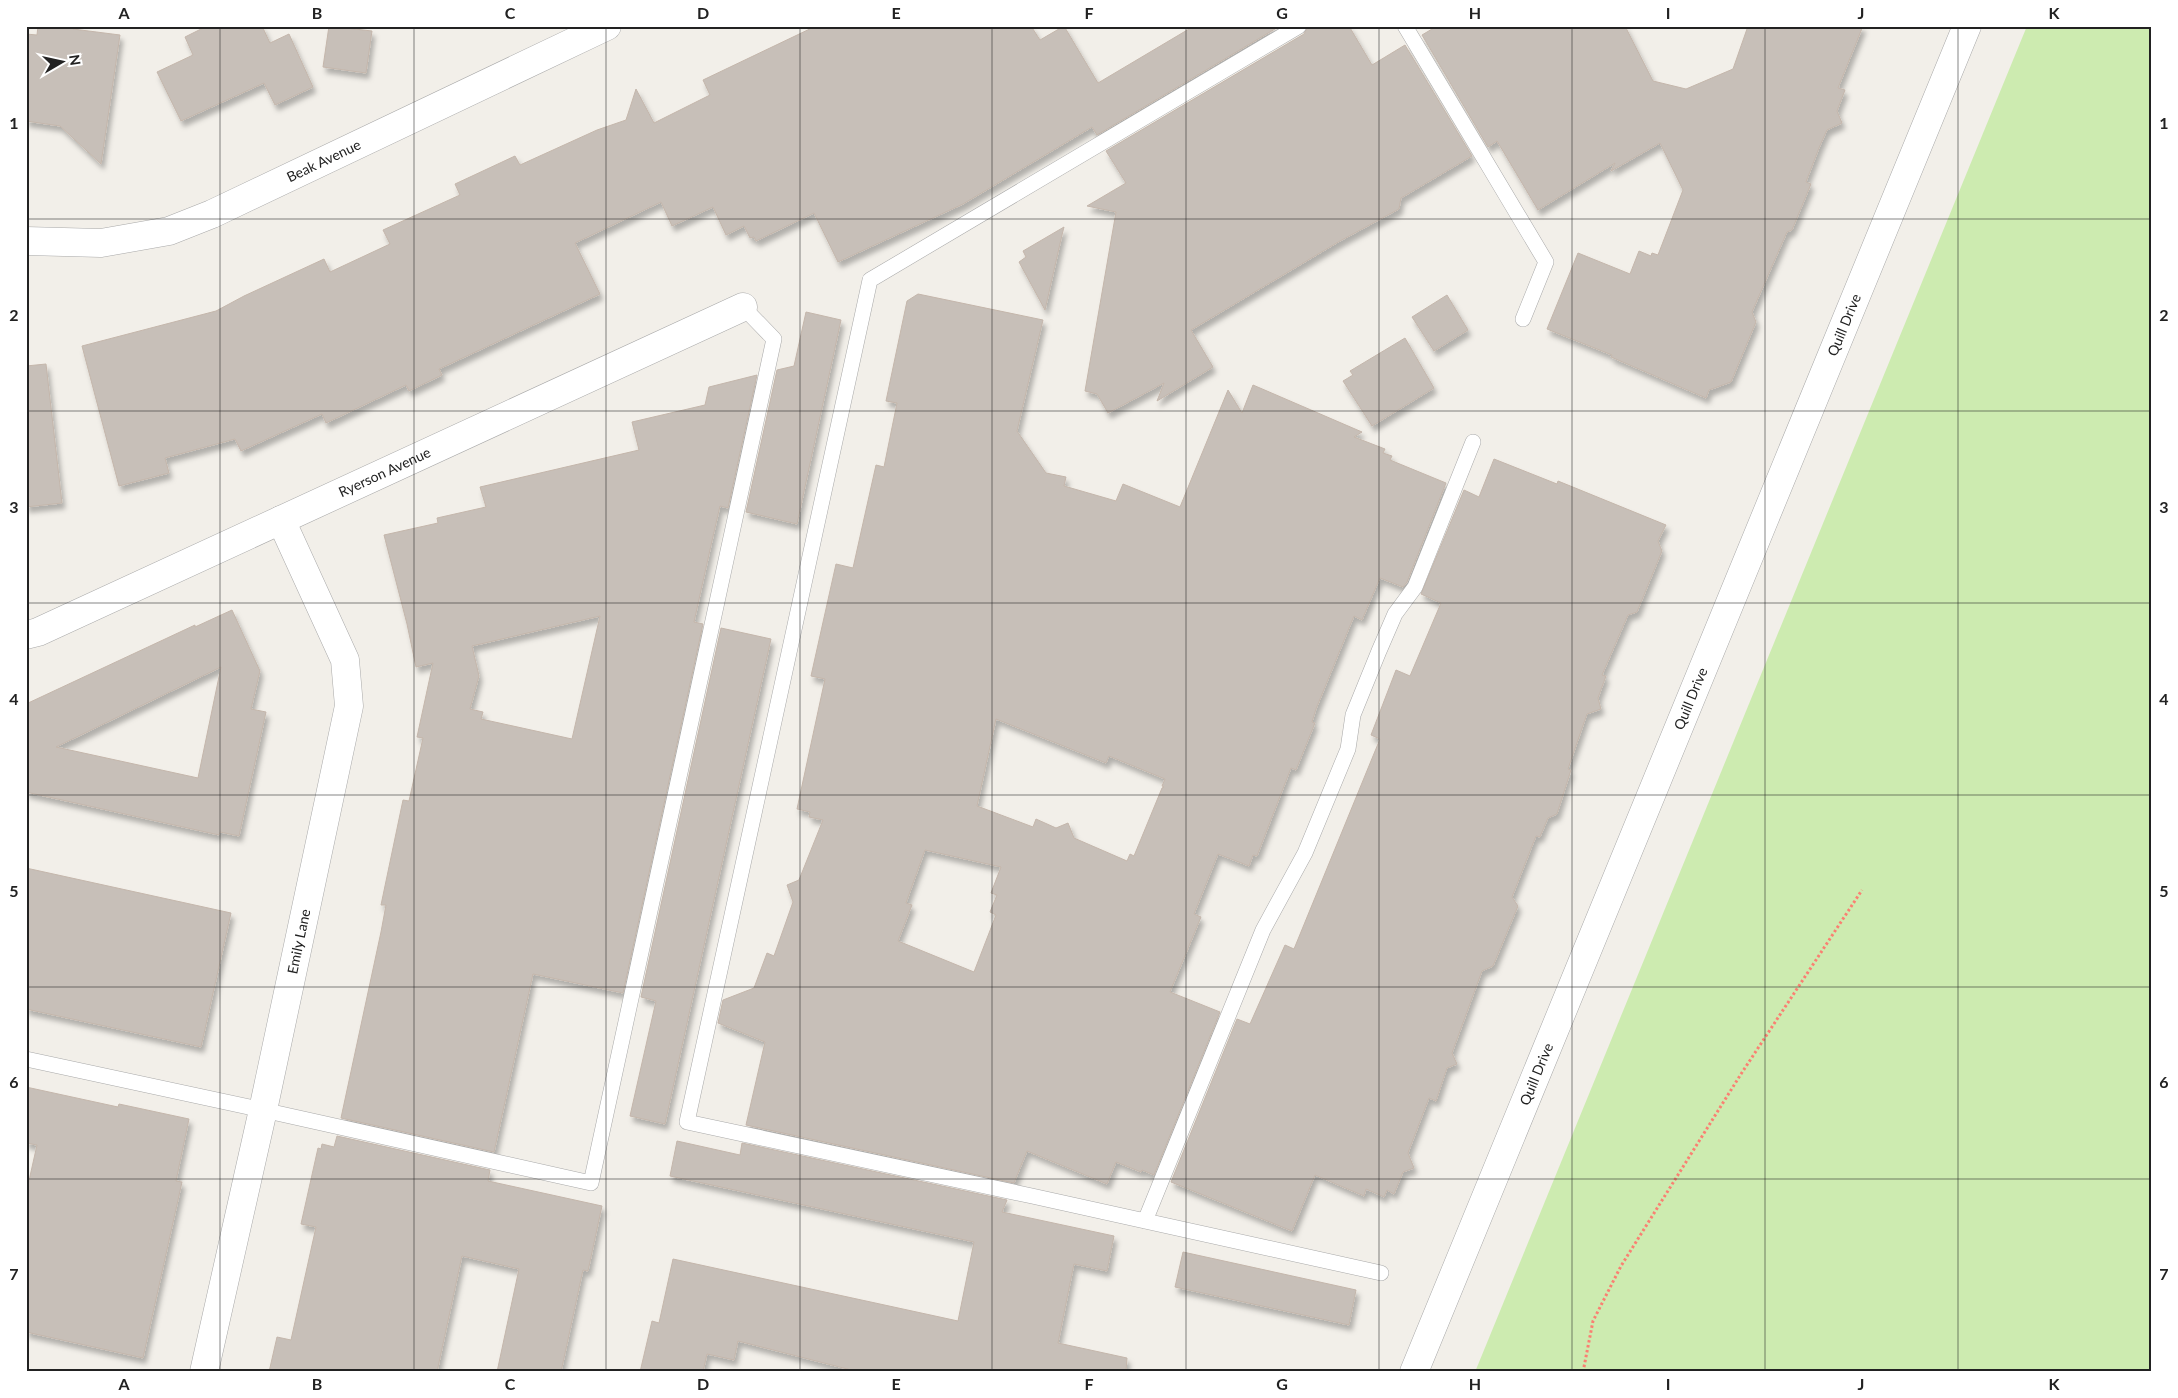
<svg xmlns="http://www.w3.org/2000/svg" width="2178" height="1398" font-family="Lato,sans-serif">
  <defs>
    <filter id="shadow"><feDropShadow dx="3" dy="5.5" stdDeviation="2.5" flood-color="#0004"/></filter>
  </defs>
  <rect width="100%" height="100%" fill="#f2efe9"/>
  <!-- grass -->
  <path fill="#cdebb0" d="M 2027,26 L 2152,26 L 2152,1372 L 1475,1372 Z"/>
  <!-- building -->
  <path fill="#c7bfb8" stroke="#c4b6ab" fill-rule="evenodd" filter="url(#shadow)" d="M 38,26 L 73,26 L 73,29 L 120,35 L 101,164 L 60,126 L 26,121 L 26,34 L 37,35 Z
    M 207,26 L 262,26 L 270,43 L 289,34 L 313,87 L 275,105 L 264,83 L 181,121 L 157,72 L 193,55 L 185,37 Z
    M 329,26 L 372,31 L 366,73 L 323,67 Z
    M 816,26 L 1031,26 L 1040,40 L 1064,26 L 1098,83 L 1194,26 L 1280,26 L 1097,135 L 1092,127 L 963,204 L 838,262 L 814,213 L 756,241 L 754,237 L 750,238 L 744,226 L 726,235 L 713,207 L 672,226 L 661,202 L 575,243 L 600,294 L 439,369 L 442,375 L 409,391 L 406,385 L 326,423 L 322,414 L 241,451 L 235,439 L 165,458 L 169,473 L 119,486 L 82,346 L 216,311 L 244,296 L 324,259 L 330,272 L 390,244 L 383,230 L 460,195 L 455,184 L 515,156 L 520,165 L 597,130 L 626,120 L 636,89 L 654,123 L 710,95 L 703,80 Z
    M 1308,26 L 1349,26 L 1372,65 L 1405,45 L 1472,156 L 1401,198 L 1399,209 L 1340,241 L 1191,330 L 1213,367 L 1157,401 L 1164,383 L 1108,413 L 1097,394 L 1085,391 L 1116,212 L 1087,206 L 1126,183 L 1106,151 L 1304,34 Z
    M 1437,26 L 1625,26 L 1653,81 L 1686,89 L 1733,69 L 1748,26 L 1863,26 L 1838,88 L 1845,90 L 1837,111 L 1842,123 L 1827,130 L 1819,148 L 1806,182 L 1811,184 L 1792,230 L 1787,232 L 1752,312 L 1756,322 L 1731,382 L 1709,390 L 1706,398 L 1611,357 L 1612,355 L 1547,329 L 1578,253 L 1630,274 L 1639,251 L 1651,256 L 1652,253 L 1658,255 L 1683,190 L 1660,143 L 1611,171 L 1615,163 L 1538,210 L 1497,141 L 1488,147 L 1422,35 Z
    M 1064,227 L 1062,235 L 1045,310 L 1019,262 L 1026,257 L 1023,251 Z
    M 918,294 L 1043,320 L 1017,431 L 1046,473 L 1066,477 L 1064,486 L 1116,501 L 1123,484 L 1180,507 L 1228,390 L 1242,413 L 1253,385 L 1362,432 L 1354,437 L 1385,449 L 1383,453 L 1392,456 L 1390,460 L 1446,483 L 1407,582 L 1403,587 L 1380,578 L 1362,620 L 1354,616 L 1316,709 L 1312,722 L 1315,723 L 1296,770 L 1291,768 L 1257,856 L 1253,855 L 1249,866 L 1218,854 L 1194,914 L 1201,917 L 1170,992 L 1220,1012 L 1154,1175 L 1142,1170 L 1141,1172 L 1116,1162 L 1107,1184 L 1027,1151 L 1014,1183 L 746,1125 L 765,1042 L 718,1023 L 723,1000 L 754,988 L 767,953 L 774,956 L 793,902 L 787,885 L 799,880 L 823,820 L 809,817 L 810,812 L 797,809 L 825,679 L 811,676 L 836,564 L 853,568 L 876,465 L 884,467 L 897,403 L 886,401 L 907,301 ZM 996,719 L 1106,763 L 1109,756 L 1165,779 L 1162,786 L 1164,787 L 1162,788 L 1134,856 L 1130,854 L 1127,861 L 1074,838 L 1068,823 L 1056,828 L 1036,819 L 1033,827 L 977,806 ZM 925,850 L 1001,867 L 991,893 L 997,895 L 990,912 L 996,915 L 974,972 L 898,941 L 912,905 L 906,903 Z
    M 1447,295 L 1468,330 L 1434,351 L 1412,317 Z
    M 806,312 L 841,320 L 797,524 L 746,512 L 777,370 L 794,366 Z
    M 1405,338 L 1434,388 L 1372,426 L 1343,381 L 1353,375 L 1350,371 Z
    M 46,364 L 62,503 L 26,507 L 26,366 Z
    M 757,375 L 728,508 L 720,506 L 712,541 L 694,622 L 703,624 L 623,993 L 533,974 L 494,1152 L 341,1118 L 381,932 L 386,905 L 381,905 L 403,800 L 409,801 L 423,738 L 417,737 L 433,663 L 416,667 L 407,624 L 384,535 L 438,523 L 437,518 L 486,507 L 480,487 L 639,450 L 632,422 L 705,405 L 709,387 ZM 600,616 L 572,739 L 481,719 L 483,712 L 470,709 L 479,676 L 472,646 Z
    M 1494,459 L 1557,484 L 1558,481 L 1666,525 L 1658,541 L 1662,551 L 1637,612 L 1628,615 L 1602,675 L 1606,676 L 1598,698 L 1601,709 L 1587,714 L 1568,769 L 1571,770 L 1557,814 L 1548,818 L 1540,837 L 1536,836 L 1512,897 L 1518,906 L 1493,966 L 1482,971 L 1452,1053 L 1457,1064 L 1447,1068 L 1436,1101 L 1429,1098 L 1408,1153 L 1414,1168 L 1403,1172 L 1394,1194 L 1387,1190 L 1384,1197 L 1366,1189 L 1364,1196 L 1315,1175 L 1292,1231 L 1171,1182 L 1237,1019 L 1250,1024 L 1285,945 L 1294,949 L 1380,739 L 1371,735 L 1396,670 L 1410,676 L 1441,603 L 1421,594 L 1464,490 L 1479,497 Z
    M 232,610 L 260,671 L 251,709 L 266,712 L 239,836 L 220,832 L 219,835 L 26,792 L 26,704 L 195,625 L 195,627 ZM 221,667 L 198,778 L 56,747 Z
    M 721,628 L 771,639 L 665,1124 L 630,1116 L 656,1001 L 641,997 Z
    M 26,868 L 231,913 L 201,1047 L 26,1009 Z
    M 26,1087 L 118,1107 L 119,1104 L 189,1119 L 176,1181 L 182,1182 L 143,1358 L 26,1332 L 26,1194 L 37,1145 L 26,1143 Z
    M 337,1136 L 490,1170 L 488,1181 L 602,1206 L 588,1271 L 583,1270 L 561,1372 L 497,1372 L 519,1269 L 462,1256 L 437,1372 L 269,1372 L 277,1337 L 291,1340 L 316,1227 L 301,1224 L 318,1148 L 321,1149 L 322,1144 L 334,1147 Z
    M 677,1141 L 740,1155 L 742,1143 L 1007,1200 L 1002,1212 L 1114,1236 L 1107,1271 L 1074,1264 L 1058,1343 L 1127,1358 L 1126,1372 L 859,1372 L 738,1341 L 734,1360 L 707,1354 L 703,1372 L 640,1372 L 652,1321 L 659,1323 L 673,1259 L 958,1321 L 974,1242 L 670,1176 Z
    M 1183,1252 L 1356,1290 L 1349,1325 L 1175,1287 Z"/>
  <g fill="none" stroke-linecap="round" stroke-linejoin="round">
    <!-- service casing -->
    <g stroke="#a9a9a9" stroke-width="16">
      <path id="service" d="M 1299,26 L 870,280 L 687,1122 L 1032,1196 L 1381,1273
        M 1405,26 L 1546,262 L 1523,319
        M 26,1059 L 263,1110 L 591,1183 L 774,339 L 743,307
        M 1145,1221 L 1263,930 L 1305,853 L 1348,749 L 1353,715 L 1379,651 L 1395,614 L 1415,587 L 1473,442"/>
    </g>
    <!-- minor casing -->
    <g stroke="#a9a9a9" stroke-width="29">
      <g id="minor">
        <path id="s1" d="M 26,241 L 101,243 L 169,231 L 212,214 L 607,26"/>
        <path id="s2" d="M 26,635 L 38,632 L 743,307"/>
        <path id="s3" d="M 204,1372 L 263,1110 L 349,706 L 345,660 L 281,520"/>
        <path id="s4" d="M 1414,1372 L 1967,26"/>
      </g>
    </g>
    <!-- path -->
    <path stroke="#fa8072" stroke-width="3" stroke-dasharray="2.5 2.5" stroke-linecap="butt" d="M 1583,1372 L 1593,1321 L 1621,1266 L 1741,1074 L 1862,890"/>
    <!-- service -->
    <use href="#service" stroke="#fff" stroke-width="15"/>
    <!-- minor -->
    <use href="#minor" stroke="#fff" stroke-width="28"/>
  </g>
  <!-- grid -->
  <path fill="none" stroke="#222" stroke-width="1" stroke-opacity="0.55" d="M 220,26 L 220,1372M 414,26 L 414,1372M 606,26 L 606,1372M 800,26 L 800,1372M 992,26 L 992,1372M 1186,26 L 1186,1372M 1379,26 L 1379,1372M 1572,26 L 1572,1372M 1765,26 L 1765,1372M 1958,26 L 1958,1372M 26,219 L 2152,219M 26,411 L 2152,411M 26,603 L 2152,603M 26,795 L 2152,795M 26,987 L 2152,987M 26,1179 L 2152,1179"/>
  <g text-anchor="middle" stroke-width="4" stroke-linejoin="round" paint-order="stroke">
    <!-- street labels -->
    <g font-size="14" fill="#222" stroke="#fff">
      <text dy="5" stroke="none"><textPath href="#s1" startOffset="314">Beak Avenue</textPath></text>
      <text dy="5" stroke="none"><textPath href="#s4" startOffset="1132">Quill Drive</textPath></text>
      <text dy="5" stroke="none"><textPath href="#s2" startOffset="394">Ryerson Avenue</textPath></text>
      <text dy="5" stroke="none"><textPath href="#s4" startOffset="728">Quill Drive</textPath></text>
      <text dy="5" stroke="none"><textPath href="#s3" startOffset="441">Emily Lane</textPath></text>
      <text dy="5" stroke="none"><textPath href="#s4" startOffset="322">Quill Drive</textPath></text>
    </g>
  </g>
  <!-- border -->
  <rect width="2178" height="1398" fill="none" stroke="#ffffff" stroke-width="55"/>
  <!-- north arrow -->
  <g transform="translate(62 62) rotate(81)" stroke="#ffffff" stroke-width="4" paint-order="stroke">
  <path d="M0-4L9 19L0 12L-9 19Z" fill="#222222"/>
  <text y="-8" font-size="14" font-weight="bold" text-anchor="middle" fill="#222222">N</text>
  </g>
  <rect x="28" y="28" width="2122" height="1342" fill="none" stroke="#222" stroke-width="2"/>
  <g font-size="16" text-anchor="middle" font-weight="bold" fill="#222">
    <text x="124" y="19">A</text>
    <text x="317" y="19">B</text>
    <text x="510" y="19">C</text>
    <text x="703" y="19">D</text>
    <text x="896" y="19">E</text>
    <text x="1089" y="19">F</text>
    <text x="1282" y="19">G</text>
    <text x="1475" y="19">H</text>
    <text x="1668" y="19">I</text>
    <text x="1861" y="19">J</text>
    <text x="2054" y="19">K</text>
    <text x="14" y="129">1</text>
    <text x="2164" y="129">1</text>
    <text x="14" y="321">2</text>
    <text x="2164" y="321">2</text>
    <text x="14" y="513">3</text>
    <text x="2164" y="513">3</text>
    <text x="14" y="705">4</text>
    <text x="2164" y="705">4</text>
    <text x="14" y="897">5</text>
    <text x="2164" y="897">5</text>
    <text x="14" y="1088">6</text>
    <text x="2164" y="1088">6</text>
    <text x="14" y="1280">7</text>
    <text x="2164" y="1280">7</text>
    <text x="124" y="1390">A</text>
    <text x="317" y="1390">B</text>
    <text x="510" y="1390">C</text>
    <text x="703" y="1390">D</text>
    <text x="896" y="1390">E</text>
    <text x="1089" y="1390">F</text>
    <text x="1282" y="1390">G</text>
    <text x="1475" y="1390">H</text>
    <text x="1668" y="1390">I</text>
    <text x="1861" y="1390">J</text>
    <text x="2054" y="1390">K</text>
  </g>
</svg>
